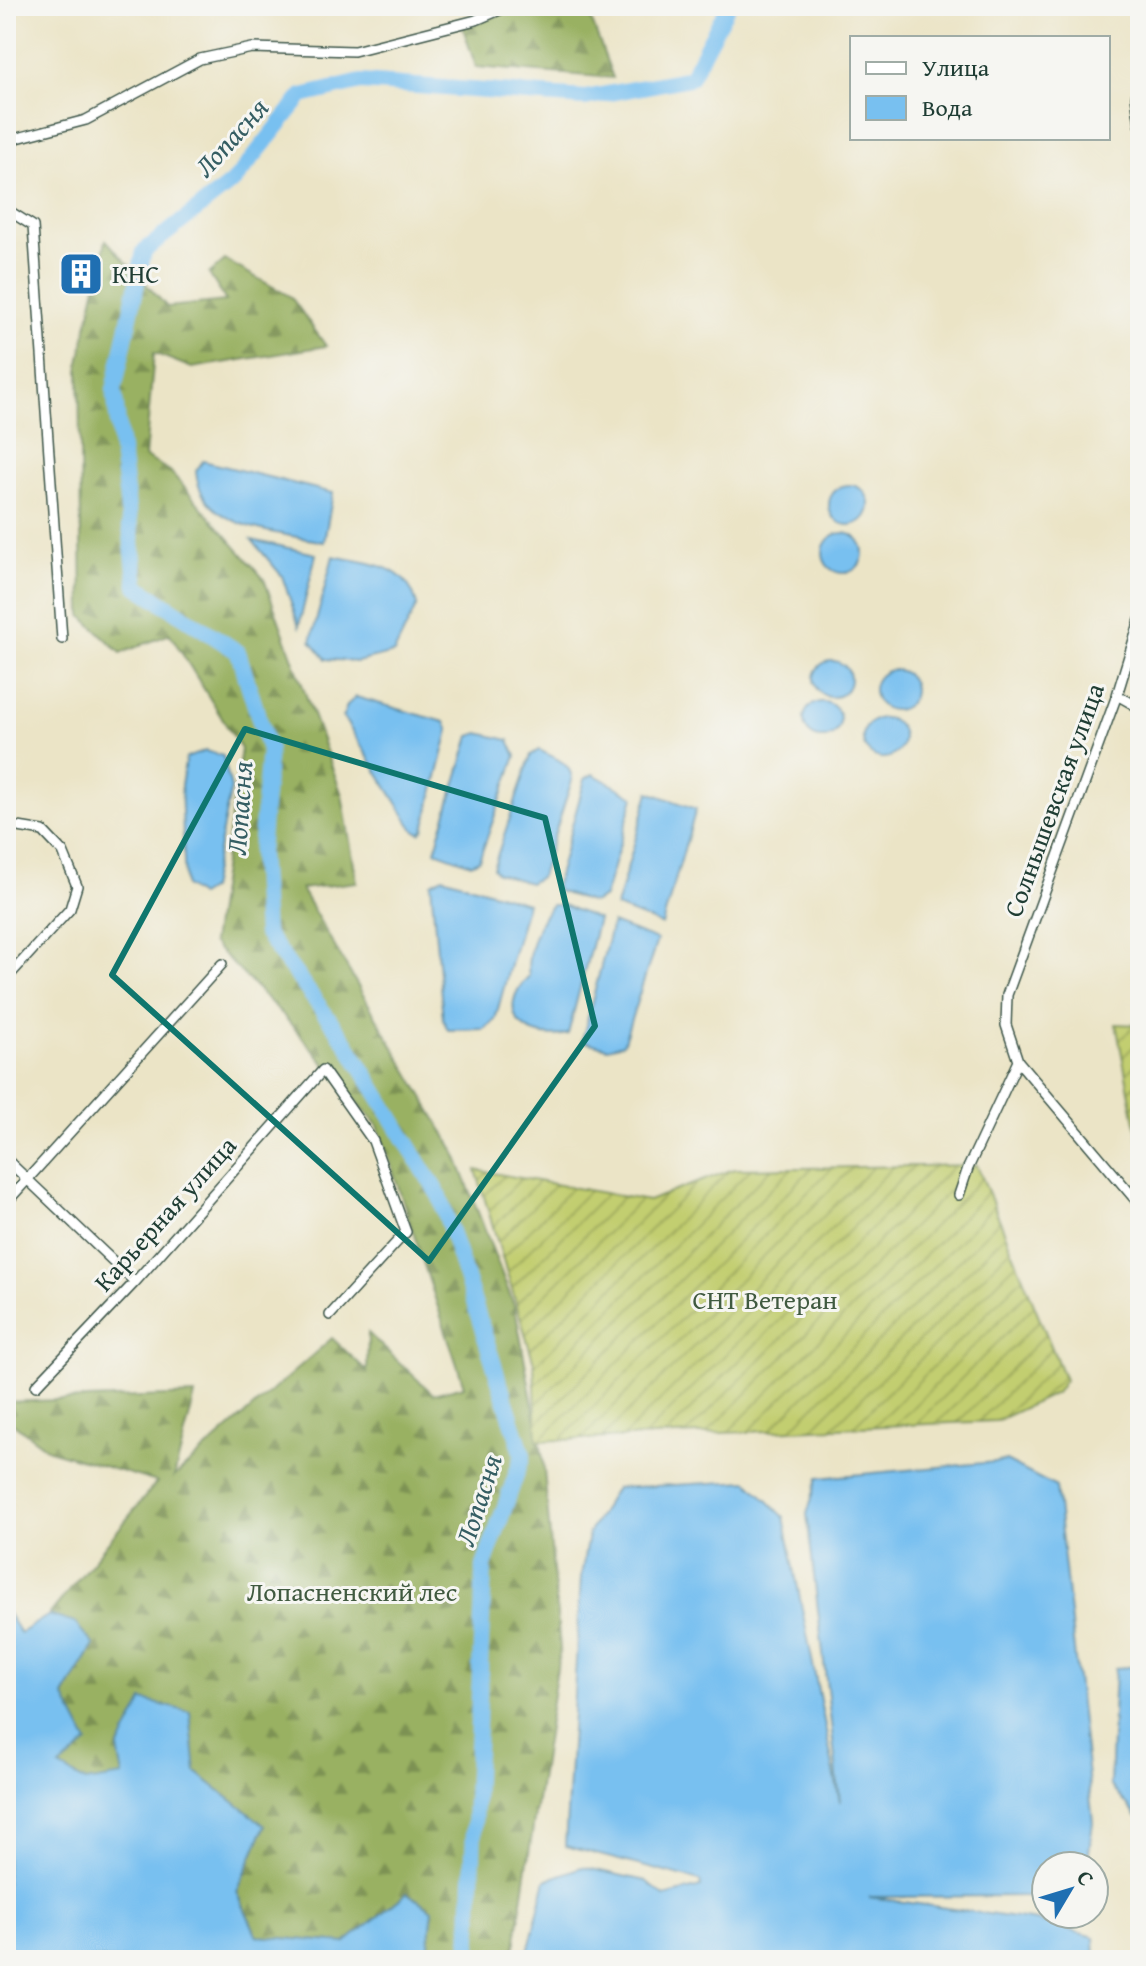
<svg xmlns="http://www.w3.org/2000/svg" width="1146" height="1966" font-family="'Gentium Book Plus',serif">
  <defs>
    <pattern id="forest-firs" width="22" height="20" patternUnits="userSpaceOnUse" patternTransform="scale(2)"><rect width="22" height="20" fill="#99b162"/><path d="M5 1l3.5 6h-7zM16 11l3.5 6h-7z" fill="#7c9152"/></pattern>
    <pattern id="garden-furrows" width="10" height="10" patternUnits="userSpaceOnUse" patternTransform="scale(2)"><rect width="10" height="10" fill="#c2ce70"/><path d="M-1 1l2-2M0 10L10 0M9 11l2-2" fill="none" stroke="#9da85d"/></pattern>
  </defs>
  <rect width="100%" height="100%" fill="#f6f6f2"/>
  <filter id="ink" filterUnits="userSpaceOnUse"><feTurbulence type="fractalNoise" baseFrequency=".0125" numOctaves="2"/><feDisplacementMap in="SourceGraphic" scale="16" xChannelSelector="R" yChannelSelector="G"/><feConvolveMatrix kernelMatrix="1 2 1 2 8 2 1 2 1" color-interpolation-filters="sRGB"/></filter>
  <filter id="wash" filterUnits="userSpaceOnUse"><feTurbulence type="fractalNoise" baseFrequency=".006" numOctaves="4" result="noise"/><feDisplacementMap in="SourceGraphic" scale="32" xChannelSelector="R" yChannelSelector="G"/><feGaussianBlur stdDeviation="1.8" result="paint"/><feColorMatrix in="noise" values="0 0 0 0 0 0 0 0 0 0 0 0 0 0 0 0 0 1.4 0 .05"/><feComposite in="paint" operator="in"/></filter>
  <g filter="url(#wash)">
    <rect width="100%" height="100%" fill="#ebe4c6"/>
    <!-- forest -->
    <path fill="url(#forest-firs)" stroke="#5c774b" stroke-width="2" d="M 524,6 L 586,6 L 613,78 L 476,67 L 463,28 Z
      M 106,240 L 167,307 L 226,301 L 209,274 L 225,260 L 291,297 L 326,346 L 192,368 L 154,353 L 145,457 L 170,471 L 264,579 L 342,795 L 357,882 L 301,889 L 454,1150 L 515,1308 L 543,1459 L 560,1648 L 513,1960 L 427,1960 L 433,1910 L 407,1893 L 345,1943 L 257,1936 L 237,1892 L 265,1826 L 196,1772 L 86,1782 L 60,1767 L 64,1696 L 94,1645 L 75,1624 L 49,1615 L 157,1482 L 49,1450 L 6,1418 L 6,1402 L 195,1395 L 174,1477 L 332,1338 L 367,1371 L 368,1333 L 433,1394 L 464,1386 L 378,1126 L 283,1015 L 212,943 L 241,749 L 170,634 L 121,653 L 82,616 L 79,363 Z"/>
    <!-- garden -->
    <path fill="url(#garden-furrows)" stroke="#708652" stroke-width="2" d="M 1116,1024 L 1140,1025 L 1140,1147 Z
      M 977,1165 L 1065,1380 L 1056,1393 L 996,1421 L 537,1441 L 534,1363 L 476,1170 L 648,1201 L 734,1169 Z"/>
    <!-- water -->
    <path fill="#78c0f0" stroke="#4c7e92" stroke-width="2" d="M 203,461 L 333,493 L 324,542 C 279,532 200,530 196,471 Z
      M829 505a20 20 0 1 1 40 0a20 20 0 1 1-40 0Z
      M823 553a20 20 0 1 1 40 0a20 20 0 1 1-40 0Z
      M 252,540 L 316,554 L 299,626 L 282,576 Z
      M 333,556 C 371,564 406,563 417,605 L 394,653 L 357,662 L 326,659 L 311,641 Z
      M814 679a18 18 0 1 1 36 0a18 18 0 1 1-36 0Z
      M874 690a20 20 0 1 1 40 0a20 20 0 1 1-40 0Z
      M 356,697 L 445,722 L 449,730 L 424,829 L 420,833 L 414,830 L 343,717 L 347,705 Z
      M804 720a18 18 0 1 1 36 0a18 18 0 1 1-36 0Z
      M863 738a20 20 0 1 1 40 0a20 20 0 1 1-40 0Z
      M 479,733 L 509,740 L 516,756 L 479,860 L 471,864 L 435,851 L 470,736 Z
      M 539,750 C 554,758 571,762 572,780 L 541,876 L 529,883 L 497,873 L 493,868 L 531,755 Z
      M 205,751 L 223,756 L 231,788 L 210,889 L 199,896 L 185,886 L 181,785 L 186,758 Z
      M 593,774 L 634,797 L 604,897 L 593,903 L 557,891 L 555,887 L 585,779 Z
      M 649,792 L 696,809 L 662,925 L 616,907 Z
      M 443,877 L 527,903 L 495,1020 L 484,1029 L 448,1030 L 443,1019 L 431,883 Z
      M 552,905 L 563,905 L 598,919 L 568,1034 C 525,1044 493,1011 529,976 C 525,956 538,919 552,905 Z
      M 612,923 L 657,940 L 623,1044 L 608,1048 L 582,1041 Z
      M 1006,1461 L 1056,1487 L 1093,1822 L 1087,1866 L 1046,1866 L 1046,1891 L 1033,1896 L 869,1897 L 1037,1921 L 1094,1937 L 1095,1960 L 526,1960 L 546,1880 L 582,1867 L 646,1881 L 664,1896 L 701,1887 L 700,1881 L 565,1846 L 581,1577 L 588,1534 L 616,1488 L 748,1481 L 784,1517 L 840,1802 L 807,1514 L 818,1478 Z
      M 6,1611 L 20,1633 L 49,1615 L 75,1623 L 94,1645 L 64,1696 L 88,1743 L 60,1767 L 86,1782 L 123,1776 L 118,1749 L 143,1700 L 190,1712 L 196,1772 L 265,1826 L 237,1892 L 257,1936 L 345,1943 L 407,1893 L 433,1910 L 427,1960 L 6,1960 Z
      M 1140,1666 L 1140,1818 L 1139,1819 L 1110,1785 L 1115,1668 Z"/>
    <g fill="none" stroke-linecap="round" stroke-linejoin="round">
      <!-- river -->
      <path stroke="#78c0f0" stroke-width="16" d="M 469,1960 L 484,1566 L 523,1455 L 440,1197 L 346,1042 L 265,933 L 260,852 L 269,750 L 238,652 L 137,586 L 114,390 L 144,251 L 235,180 L 302,96 L 361,82 L 585,98 L 690,78 L 728,6"/>
    </g>
  </g>
  <g filter="url(#ink)">
    <g fill="none" stroke-linecap="round" stroke-linejoin="round">
      <!-- minor casing -->
      <g stroke="#3e564a" stroke-width="12">
        <path id="minor" d="M 1140,92 L 1136,96 L 1140,125
          M 6,141 L 86,120 L 200,59 L 252,48 L 354,51 L 476,20 L 509,6
          M 6,209 L 33,226 L 62,639
          M 1140,620 L 1117,695 L 1007,995 L 1006,1025 L 1018,1061 L 1140,1205
          M 1117,695 L 1140,708
          M 6,825 L 43,831 L 63,852 L 77,886 L 70,909 L 6,979
          M 6,1159 L 135,1282
          M 959,1195 L 968,1168 L 1018,1061
          M 6,1203 L 222,964
          M 36,1386 L 135,1282 L 323,1070 L 373,1141 L 406,1232 L 330,1315"/>
      </g>
      <!-- minor -->
      <use href="#minor" stroke="#fff" stroke-width="9"/>
    </g>
  </g>
  <!-- marked area -->
  <path fill="none" stroke="#0f766e" stroke-width="6" stroke-linejoin="round" d="M 245,729 L 545,818 L 595,1026 L 429,1261 L 112,975 Z"/>
  <!-- icons -->
  <defs>
    <g id="building-square" transform="scale(2.3)"><rect x="-9" y="-9" width="18" height="18" rx="4" fill="#1f6fb2" stroke="#f6f6f2"/><path d="M-4-6H4V6H1V3H-1V6H-4ZM-2.5-4.3h1.7v1.8h-1.7ZM.8-4.3h1.7v1.8H.8ZM-2.5-1h1.7V.8h-1.7ZM.8-1h1.7V.8H.8Z" fill="#fff"/></g>
  </defs>
  <g fill-rule="evenodd">
    <use href="#building-square" x="81" y="274"/>
  </g>
  <g text-anchor="middle" stroke-width="6" stroke-linejoin="round" paint-order="stroke">
    <!-- poi labels -->
    <g font-size="26" fill="#1f3d34" stroke="#f6f6f2" text-anchor="start">
      <text x="112" y="283">КНС</text>
    </g>
    <!-- street labels -->
    <g font-size="26" fill="#1f3d34" stroke="#f6f6f2">
      <text transform="translate(1054 800) rotate(-70)" y="9">Солнышевская улица</text>
      <text transform="translate(165 1214) rotate(-48)" y="9">Карьерная улица</text>
    </g>
    <!-- park labels -->
    <g font-size="26" fill="#405a40" stroke="#f6f6f2">
      <text x="765" y="1309">СНТ Ветеран</text>
      <text x="352" y="1601">Лопасненский лес</text>
    </g>
    <!-- water labels -->
    <g font-size="28" font-style="italic" fill="#355e63" stroke="#f6f6f2">
      <text transform="translate(231 137) rotate(-48)" y="10">Лопасня</text>
      <text transform="translate(239 808) rotate(-86)" y="10">Лопасня</text>
      <text transform="translate(478 1500) rotate(-72)" y="10">Лопасня</text>
    </g>
  </g>
  <!-- margin -->
  <rect width="1146" height="1966" fill="none" stroke="#f6f6f2" stroke-width="32"/>
  <!-- legend -->
  <rect x="850" y="36" width="260" height="104" fill="#f6f6f2" stroke="#a0aca6" stroke-width="2"/>
  <rect x="866" y="62" width="40" height="12" fill="#ffffff" stroke="#a0aca6" stroke-width="2"/>
  <text x="922" y="76" font-size="24" fill="#1f3d34">Улица</text>
  <rect x="866" y="96" width="40" height="24" fill="#78c0f0" stroke="#a0aca6" stroke-width="2"/>
  <text x="922" y="116" font-size="24" fill="#1f3d34">Вода</text>
  <!-- north arrow -->
  <g transform="translate(1070 1890) rotate(52)"><circle r="38" fill="#f6f6f2" stroke="#a0aca6" stroke-width="2"/>
  <path d="M0-6L14 30L0 20L-14 30Z" fill="#1f6fb2"/>
  <text y="-12" font-size="22" font-weight="bold" text-anchor="middle" fill="#1f3d34">С</text>
  </g>
</svg>
